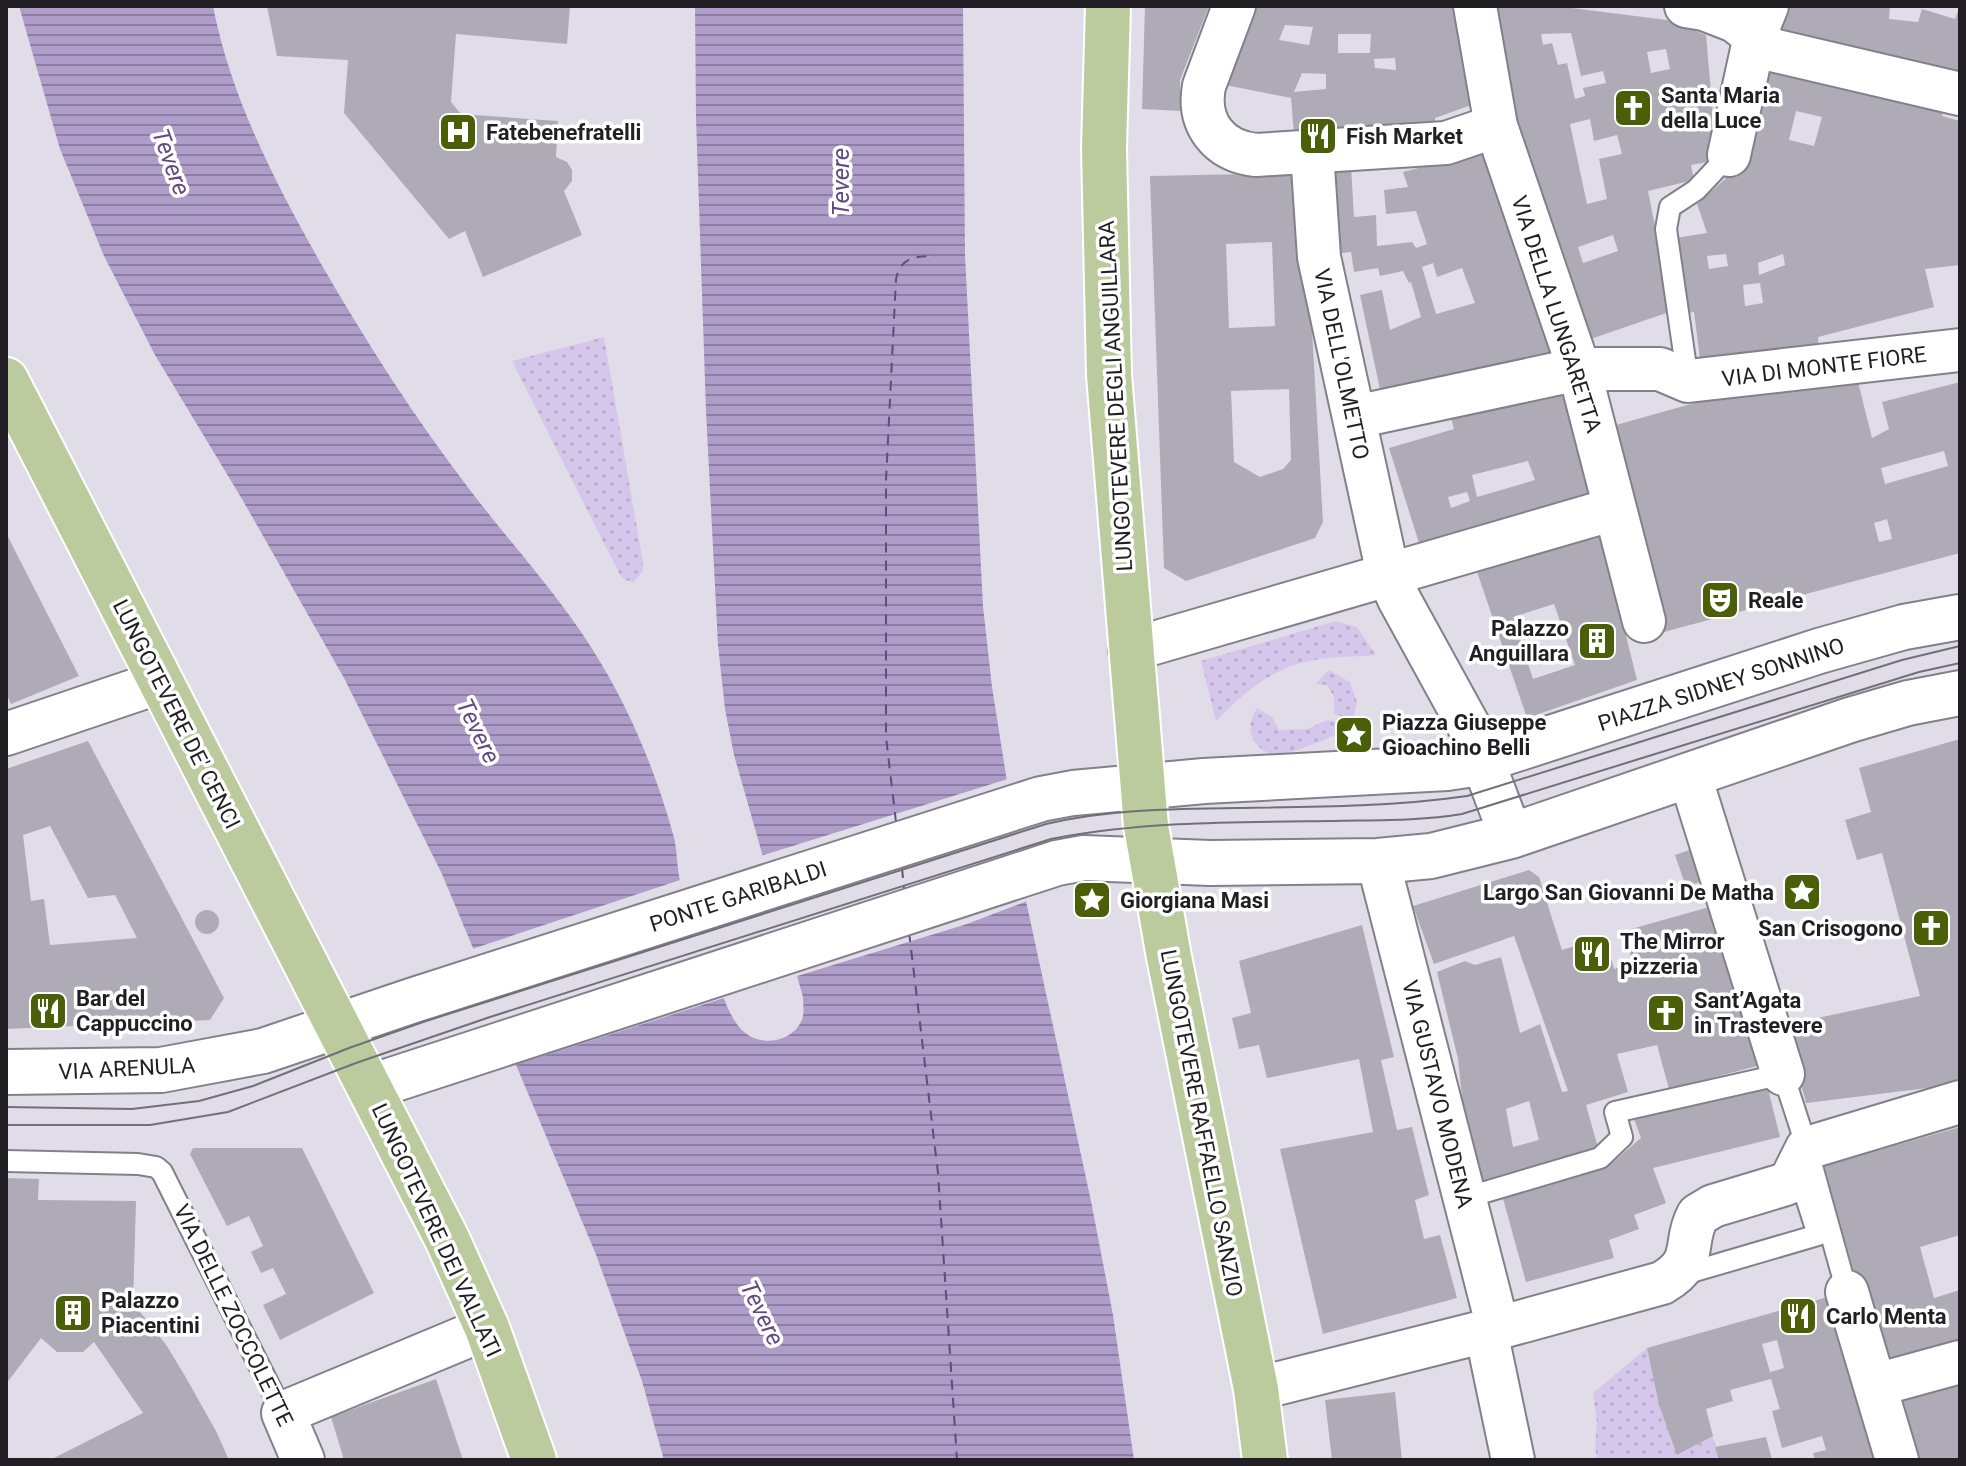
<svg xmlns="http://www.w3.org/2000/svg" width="1966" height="1466" font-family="Roboto,sans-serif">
  <defs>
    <pattern id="grass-dots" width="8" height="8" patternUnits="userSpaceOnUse" patternTransform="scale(2)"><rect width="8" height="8" fill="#d5c7ec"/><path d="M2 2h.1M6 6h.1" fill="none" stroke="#b7aaca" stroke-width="1.8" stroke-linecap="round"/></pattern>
    <pattern id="water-rules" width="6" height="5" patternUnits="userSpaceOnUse" patternTransform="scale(2)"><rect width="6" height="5" fill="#ae9cc9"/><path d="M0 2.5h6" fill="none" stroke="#8d7fa3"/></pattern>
  </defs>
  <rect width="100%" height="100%" fill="#e1dde8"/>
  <!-- grass -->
  <path fill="url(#grass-dots)" d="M 604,337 L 643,563 L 643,571 L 634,582 L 625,580 L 620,575 L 512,361 Z
    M 1336,621 L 1357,627 L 1376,655 C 1356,657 1334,656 1314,660 C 1273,667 1245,692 1216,721 L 1201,661 Z
    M 1329,670 L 1350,682 L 1357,702 L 1353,719 L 1334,714 L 1334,697 L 1327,685 L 1315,684 Z
    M 1257,708 L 1272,717 L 1279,730 L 1307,729 L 1327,720 L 1349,724 C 1338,738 1301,748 1284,755 C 1256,756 1241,732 1257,708 Z
    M 1647,1348 L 1659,1405 L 1678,1455 L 1713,1436 L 1719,1460 L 1597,1460 L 1595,1446 L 1597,1423 L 1593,1393 Z"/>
  <!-- water -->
  <path fill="url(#water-rules)" d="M 19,6 L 213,6 C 231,98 274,180 320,262 C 366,342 416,420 473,494 C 517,551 566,603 602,665 C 633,717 657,776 673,834 C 678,850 676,868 681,884 C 692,920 707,955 721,991 C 726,1004 731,1018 741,1029 C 757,1047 790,1044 801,1022 C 805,1015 803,1005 803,997 L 734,755 L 725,709 L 718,645 L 706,411 L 696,118 L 695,6 L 963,6 L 965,255 L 983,606 L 992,687 L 1026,901 L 1091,1201 L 1113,1315 L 1134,1460 L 664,1460 L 642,1381 L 595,1252 L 516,1065 L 473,948 L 442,874 L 344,678 L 242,499 L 155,355 L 104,256 L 60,149 Z"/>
  <!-- pier -->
  <path fill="#e1dde8" d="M 1011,778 L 1030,900 L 967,924 L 794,977 L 760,856 Z
    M 683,879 L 727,997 L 512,1066 L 469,950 Z"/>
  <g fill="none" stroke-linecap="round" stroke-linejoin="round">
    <!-- ferry -->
    <path stroke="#624984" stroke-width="2" stroke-dasharray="10 8" stroke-linecap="butt" d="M 896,822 L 886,737 L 886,480 L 896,279 C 901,257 915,256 935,256
      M 902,868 L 904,889
      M 909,932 L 938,1173 L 957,1460"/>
  </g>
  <!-- building -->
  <path fill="#afabb6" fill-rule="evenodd" d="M 267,6 L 570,6 L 567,44 L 456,34 L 451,102 L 461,114 L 558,121 L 556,157 L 567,162 L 572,170 L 572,181 L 564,191 L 582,235 L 483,277 L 465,231 L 449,239 L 344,113 L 348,60 L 277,56 Z
    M 1145,6 L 1209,6 L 1180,80 L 1180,111 L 1142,109 Z
    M 1249,6 L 1454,6 L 1465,66 L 1480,102 L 1435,118 L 1435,136 L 1295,147 L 1291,98 L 1220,84 ZM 1285,25 L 1313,27 L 1309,45 L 1279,40 ZM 1338,34 L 1371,34 L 1370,53 L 1338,53 ZM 1395,58 L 1396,70 L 1375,68 L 1374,59 ZM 1302,73 L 1326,74 L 1326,89 L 1294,92 Z
    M 1490,6 L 1556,6 L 1667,20 L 1706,35 L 1716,149 L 1707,162 L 1691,165 L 1694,180 L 1648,191 L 1672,311 L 1582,342 L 1489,40 ZM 1571,33 L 1581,76 L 1603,71 L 1606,83 L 1583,88 L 1585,96 L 1575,99 L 1567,63 L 1558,65 L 1552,43 L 1543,45 L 1541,34 ZM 1666,49 L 1670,69 L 1651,73 L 1647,52 ZM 1590,119 L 1594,141 L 1617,135 L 1622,154 L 1599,159 L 1607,199 L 1587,204 L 1570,124 ZM 1613,235 L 1618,251 L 1583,263 L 1578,247 Z
    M 1778,6 L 1890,6 L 1889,19 L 1918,22 L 1922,9 L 1955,19 L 1960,6 L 1960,81 L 1774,33 Z
    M 1768,63 L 1944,108 L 1942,116 L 1960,121 L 1960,265 L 1925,269 L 1934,307 L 1818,337 L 1819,353 L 1701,367 L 1694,312 L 1686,313 L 1676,238 L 1707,233 L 1697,204 L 1743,163 ZM 1796,111 L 1822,117 L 1814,146 L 1789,140 ZM 1726,254 L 1728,266 L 1709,269 L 1707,256 ZM 1783,254 L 1785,265 L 1759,275 L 1758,263 ZM 1760,283 L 1763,303 L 1745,306 L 1743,285 Z
    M 1495,148 L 1564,358 L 1382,399 L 1360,295 L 1382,290 L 1390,330 L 1421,317 L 1411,282 L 1409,283 L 1403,271 L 1380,276 L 1378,268 L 1354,272 L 1351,252 L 1327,255 L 1322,167 L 1351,166 L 1354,217 L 1376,215 L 1377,246 L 1412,242 L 1416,248 L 1427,244 L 1416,211 L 1386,214 L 1384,190 L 1408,187 L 1403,172 ZM 1433,263 L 1437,277 L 1462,268 L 1475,303 L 1436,314 L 1422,267 Z
    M 1303,173 L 1323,522 L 1315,538 L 1186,581 L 1164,568 L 1150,176 ZM 1272,242 L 1275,326 L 1229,328 L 1226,244 ZM 1289,389 L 1291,460 L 1283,469 L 1260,477 L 1234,462 L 1231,391 Z
    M 1858,382 L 1872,438 L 1889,429 L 1882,402 L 1960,382 L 1960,553 L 1660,633 L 1609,427 L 1712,398 ZM 1944,451 L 1948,466 L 1885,484 L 1881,468 ZM 1887,519 L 1892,539 L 1879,542 L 1874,523 Z
    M 1567,386 L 1597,491 L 1420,546 L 1389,448 L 1454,429 L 1448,406 ZM 1528,461 L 1535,480 L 1477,497 L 1472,475 ZM 1467,492 L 1470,501 L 1451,508 L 1448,497 Z
    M 1600,531 L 1637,680 L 1527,718 L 1476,569 ZM 1554,604 L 1575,665 L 1533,679 L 1513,617 Z
    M 6,533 L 79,676 L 11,704 L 6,693 Z
    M 1960,739 L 1960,1084 L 1806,1103 L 1785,1025 L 1920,996 L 1882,853 L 1857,860 L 1845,820 L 1871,812 L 1859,768 Z
    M 88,741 L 224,998 L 210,1020 L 6,1029 L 6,769 ZM 50,826 L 88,898 L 115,895 L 137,938 L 50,945 L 44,899 L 31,901 L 23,835 Z
    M 1698,847 L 1710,878 L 1686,887 L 1675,855 Z
    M 1529,870 L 1539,877 L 1562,950 L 1605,937 L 1614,969 L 1633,964 L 1624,931 L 1713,906 L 1761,1065 L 1669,1089 L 1657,1045 L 1617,1054 L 1628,1092 L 1586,1105 L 1599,1151 L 1518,1175 L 1476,1183 L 1464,1117 L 1458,1059 L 1437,972 L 1465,961 L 1475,965 L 1501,957 L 1520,1033 L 1540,1024 L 1562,1092 L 1568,1091 L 1514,936 L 1434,964 L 1413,906 ZM 1529,1101 L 1539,1140 L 1513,1147 L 1506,1109 Z
    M195 922a12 12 0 1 1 24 0a12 12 0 1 1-24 0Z
    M 1362,925 L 1394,1057 L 1381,1060 L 1397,1130 L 1412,1127 L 1429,1195 L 1415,1200 L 1424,1239 L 1440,1235 L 1457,1298 L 1323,1334 L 1280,1149 L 1373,1132 L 1359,1059 L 1267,1078 L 1259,1045 L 1239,1049 L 1232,1018 L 1251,1013 L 1239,961 Z
    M 1767,1085 L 1780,1137 L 1653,1168 L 1666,1203 L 1634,1215 L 1639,1229 L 1609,1240 L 1614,1258 L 1526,1282 L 1502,1195 L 1613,1162 L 1641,1138 L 1634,1119 Z
    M 1960,1127 L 1960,1235 L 1920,1247 L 1934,1298 L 1960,1290 L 1960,1350 L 1882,1372 L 1824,1166 Z
    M 193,1148 L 302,1148 L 374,1293 L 280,1340 L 263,1305 L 286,1294 L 273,1268 L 261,1273 L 251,1252 L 263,1246 L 249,1216 L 227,1226 L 190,1154 Z
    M 6,1178 L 39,1179 L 38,1200 L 136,1201 L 133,1303 L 167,1346 L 185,1376 L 216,1431 L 229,1460 L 50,1460 L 143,1413 L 94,1342 L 83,1352 L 57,1352 L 41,1338 L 6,1384 Z
    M 1835,1295 L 1881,1460 L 1815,1460 L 1813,1453 L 1826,1450 L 1822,1436 L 1782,1448 L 1772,1411 L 1780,1409 L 1771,1379 L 1730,1390 L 1733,1401 L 1706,1409 L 1713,1436 L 1677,1455 L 1659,1405 L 1647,1348 ZM 1777,1340 L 1784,1368 L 1770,1372 L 1762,1344 Z
    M 1960,1372 L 1960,1460 L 1912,1460 L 1893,1391 Z
    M 436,1379 L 463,1460 L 344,1460 L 331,1417 Z
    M 1395,1392 L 1402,1460 L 1332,1460 L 1325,1400 Z
    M 1766,1437 L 1772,1460 L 1719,1460 L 1715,1447 Z"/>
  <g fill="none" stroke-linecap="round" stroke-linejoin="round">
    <!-- lane casing -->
    <g stroke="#84808b" stroke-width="24">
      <path id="lane" d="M 1688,381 L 1666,229 L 1670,207 L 1696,190 L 1729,155
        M 6,1161 L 138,1164 L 156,1167 L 162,1172 L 283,1413
        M 1465,1198 L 1600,1158 L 1622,1137 L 1615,1112 L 1783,1074 L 1807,1148 L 1847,1292
        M 1681,1275 L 1818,1235 L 1797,1169"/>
    </g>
    <!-- street casing -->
    <g stroke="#84808b" stroke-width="46">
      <path id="street" d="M 1234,6 L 1204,86 C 1197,123 1218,151 1256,155 L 1446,143 L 1496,126
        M 1475,6 L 1496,126 L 1579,369 L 1644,621
        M 1686,6 L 1704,9 L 1735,21 L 1772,50 L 1960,94
        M 1312,152 L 1319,257 L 1388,574 L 1399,599 L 1471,730 L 1511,836
        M 1729,155 L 1755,36 L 1767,6
        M 1355,417 L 1579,369 L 1660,369 L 1688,381 L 1960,350
        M 1130,650 L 1614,509
        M 6,734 L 160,682
        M 1694,789 L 1783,1074
        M 1378,861 L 1498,1328
        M 1847,1292 L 1897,1460
        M 1486,1331 L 1513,1460
        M 1876,1385 L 1960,1362
        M 1256,1389 L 1498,1328 L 1662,1283 C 1700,1261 1682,1244 1698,1215 L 1713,1206 L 1786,1184 L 1792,1178 L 1807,1148 L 1960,1102
        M 303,1460 L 283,1413 L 487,1328"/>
    </g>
    <!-- secondary casing -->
    <g stroke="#84808b" stroke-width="48">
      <path id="secondary" d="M 6,1072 L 161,1070 L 263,1051 L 414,1000 L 1041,799 L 1073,793 L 1204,781 L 1447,768 L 1467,765 L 1819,651 L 1904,627 L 1960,617
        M 365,1079 L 382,1083 L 392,1080 L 1057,863 L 1084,858 L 1210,863 L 1378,861 L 1431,856 L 1511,836 L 1850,720 L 1908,703 L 1960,693"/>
    </g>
    <!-- primary casing -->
    <g stroke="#fff" stroke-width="48">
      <path id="primary" d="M 1108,6 L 1104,148 L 1109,375 L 1146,826 L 1169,957 L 1256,1389 L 1265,1460
        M 6,380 L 447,1239 L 487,1328 L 534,1460"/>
    </g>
    <!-- lane -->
    <use href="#lane" stroke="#fff" stroke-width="20"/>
    <!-- street -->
    <use href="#street" stroke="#fff" stroke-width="42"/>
    <!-- secondary -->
    <use href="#secondary" stroke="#fff" stroke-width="44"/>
    <!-- primary -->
    <use href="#primary" stroke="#bccb9d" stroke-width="44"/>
    <!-- tram -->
    <path stroke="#726f76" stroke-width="2" d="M 6,1107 L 132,1109 L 199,1101 L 253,1086 L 349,1048 L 423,1022 L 1046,824 C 1108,809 1172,809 1235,808 C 1313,807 1391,807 1467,796 L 1902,660 L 1960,646
      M 6,1125 L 150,1125 L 228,1112 L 356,1063 L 490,1017 L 1051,839 C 1144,821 1239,822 1333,821 C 1376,820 1420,821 1462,814 L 1919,672 L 1960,663"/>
  </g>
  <!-- icons -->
  <defs>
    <g id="church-square" transform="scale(2)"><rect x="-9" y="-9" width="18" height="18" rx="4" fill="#4a5f08" stroke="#fff"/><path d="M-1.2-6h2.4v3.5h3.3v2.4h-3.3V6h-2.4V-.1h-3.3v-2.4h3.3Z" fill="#fff"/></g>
    <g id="hospital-square" transform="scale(2)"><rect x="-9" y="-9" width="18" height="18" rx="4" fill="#4a5f08" stroke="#fff"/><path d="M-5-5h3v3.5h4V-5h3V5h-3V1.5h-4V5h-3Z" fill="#fff"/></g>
    <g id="restaurant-square" transform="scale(2)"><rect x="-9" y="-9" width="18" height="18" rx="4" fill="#4a5f08" stroke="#fff"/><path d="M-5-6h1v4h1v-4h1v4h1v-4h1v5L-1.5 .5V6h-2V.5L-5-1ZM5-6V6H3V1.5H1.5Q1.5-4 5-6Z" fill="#fff"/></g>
    <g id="theatre-square" transform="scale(2)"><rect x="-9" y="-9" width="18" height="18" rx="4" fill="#4a5f08" stroke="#fff"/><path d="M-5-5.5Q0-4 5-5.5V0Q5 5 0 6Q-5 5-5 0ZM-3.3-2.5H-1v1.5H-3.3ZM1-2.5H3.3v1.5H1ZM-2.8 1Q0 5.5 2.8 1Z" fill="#fff"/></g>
    <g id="building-square" transform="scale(2)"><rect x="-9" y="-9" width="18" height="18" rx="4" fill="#4a5f08" stroke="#fff"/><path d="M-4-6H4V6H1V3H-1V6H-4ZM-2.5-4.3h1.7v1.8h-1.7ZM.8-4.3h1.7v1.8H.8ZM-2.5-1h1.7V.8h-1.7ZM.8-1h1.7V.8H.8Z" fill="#fff"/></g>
    <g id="sight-square" transform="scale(2)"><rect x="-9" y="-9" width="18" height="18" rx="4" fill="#4a5f08" stroke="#fff"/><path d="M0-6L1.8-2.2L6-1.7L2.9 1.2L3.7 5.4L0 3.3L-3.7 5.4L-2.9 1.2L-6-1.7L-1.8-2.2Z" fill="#fff"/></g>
  </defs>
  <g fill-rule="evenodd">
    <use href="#church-square" x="1633" y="108"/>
    <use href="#hospital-square" x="458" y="132"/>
    <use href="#restaurant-square" x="1318" y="136"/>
    <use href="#theatre-square" x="1720" y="600"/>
    <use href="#building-square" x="1597" y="641"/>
    <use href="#sight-square" x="1354" y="735"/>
    <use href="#sight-square" x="1802" y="892"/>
    <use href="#sight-square" x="1092" y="900"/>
    <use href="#church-square" x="1931" y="928"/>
    <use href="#restaurant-square" x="1592" y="954"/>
    <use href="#restaurant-square" x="48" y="1011"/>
    <use href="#church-square" x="1666" y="1013"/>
    <use href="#building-square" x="73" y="1313"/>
    <use href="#restaurant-square" x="1798" y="1316"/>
  </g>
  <g text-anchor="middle" stroke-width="7" stroke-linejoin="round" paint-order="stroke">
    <!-- poi labels -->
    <g font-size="22" font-weight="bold" fill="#211f24" stroke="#fff" text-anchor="start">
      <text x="1661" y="103">Santa Maria<tspan x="1661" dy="25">della Luce</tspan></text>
      <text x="486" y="140">Fatebenefratelli</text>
      <text x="1346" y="144">Fish Market</text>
      <text x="1748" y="608">Reale</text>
      <text x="1569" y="636" text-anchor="end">Palazzo<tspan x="1569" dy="25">Anguillara</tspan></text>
      <text x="1382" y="730">Piazza Giuseppe<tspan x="1382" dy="25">Gioachino Belli</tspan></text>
      <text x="1774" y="900" text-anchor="end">Largo San Giovanni De Matha</text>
      <text x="1120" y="908">Giorgiana Masi</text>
      <text x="1903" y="936" text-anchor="end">San Crisogono</text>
      <text x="1620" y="949">The Mirror<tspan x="1620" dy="25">pizzeria</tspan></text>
      <text x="76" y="1006">Bar del<tspan x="76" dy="25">Cappuccino</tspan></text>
      <text x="1694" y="1008">Sant’Agata<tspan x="1694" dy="25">in Trastevere</tspan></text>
      <text x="101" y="1308">Palazzo<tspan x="101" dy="25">Piacentini</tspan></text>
      <text x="1826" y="1324">Carlo Menta</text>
    </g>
    <!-- street labels -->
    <g font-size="22" fill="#211f24" stroke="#fff">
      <text transform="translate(1557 314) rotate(72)" y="8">VIA DELLA LUNGARETTA</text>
      <text transform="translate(1342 364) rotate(78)" y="8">VIA DELL'OLMETTO</text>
      <text transform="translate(1824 366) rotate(-7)" y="8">VIA DI MONTE FIORE</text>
      <text transform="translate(1115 396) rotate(-93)" y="8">LUNGOTEVERE DEGLI ANGUILLARA</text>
      <text transform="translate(1721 684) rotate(-18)" y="8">PIAZZA SIDNEY SONNINO</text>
      <text transform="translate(177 714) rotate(63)" y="8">LUNGOTEVERE DE' CENCI</text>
      <text transform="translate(738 896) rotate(-18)" y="8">PONTE GARIBALDI</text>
      <text transform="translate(127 1068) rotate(-3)" y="8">VIA ARENULA</text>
      <text transform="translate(1438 1094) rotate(76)" y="8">VIA GUSTAVO MODENA</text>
      <text transform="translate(1202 1123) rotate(79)" y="8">LUNGOTEVERE RAFFAELLO SANZIO</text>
      <text transform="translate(437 1230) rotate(65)" y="8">LUNGOTEVERE DEI VALLATI</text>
      <text transform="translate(234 1315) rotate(64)" y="8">VIA DELLE ZOCCOLETTE</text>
    </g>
    <!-- water labels -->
    <g font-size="24" font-style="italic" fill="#624984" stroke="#fff">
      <text transform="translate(171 162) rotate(70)" y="8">Tevere</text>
      <text transform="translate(841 182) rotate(-90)" y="8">Tevere</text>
      <text transform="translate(478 731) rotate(64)" y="8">Tevere</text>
      <text transform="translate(762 1313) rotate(64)" y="8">Tevere</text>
    </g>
  </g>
  <!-- border -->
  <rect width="1966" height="1466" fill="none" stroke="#211f24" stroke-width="16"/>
</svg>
